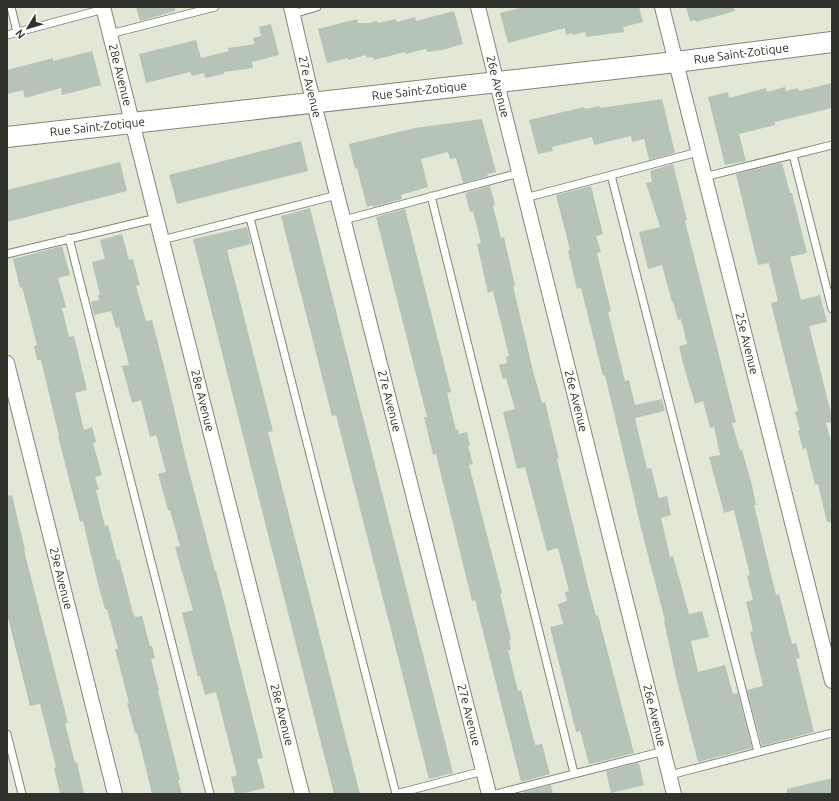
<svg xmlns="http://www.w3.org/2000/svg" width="839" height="801" font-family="Ubuntu,sans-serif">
  <rect width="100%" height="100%" fill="#e2e7d6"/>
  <!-- building -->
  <path fill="#b6c4b7" d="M 136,7 L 175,7 L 175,11 L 140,21 Z
    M 524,7 L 639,7 L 643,22 L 623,27 L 624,32 L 586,37 L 585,32 L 573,35 L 572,33 L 566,35 L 565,28 L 508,43 L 500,13 Z
    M 686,7 L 734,7 L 735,11 L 696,22 L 695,20 L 690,21 Z
    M 454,11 L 463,44 L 442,50 L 427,52 L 426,49 L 405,54 L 405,52 L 374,60 L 373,57 L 367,58 L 366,55 L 348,60 L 348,58 L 327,63 L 318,29 L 357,19 L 358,23 L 369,23 L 377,21 L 378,23 L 396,19 L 397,22 L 415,17 L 416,21 Z
    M 271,24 L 279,55 L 252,62 L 253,68 L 224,72 L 224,74 L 205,78 L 204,73 L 192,76 L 190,72 L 146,83 L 139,54 L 196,40 L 201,58 L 229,51 L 228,48 L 255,44 L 253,38 L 261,36 L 259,27 Z
    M 92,51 L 101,85 L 62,95 L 61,88 L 25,98 L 23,90 L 7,94 L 7,70 L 53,58 L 53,61 Z
    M 832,83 L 832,108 L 775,122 L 775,125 L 739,134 L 746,161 L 725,165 L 708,97 L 728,92 L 729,98 L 766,88 L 767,92 L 785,87 L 786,91 L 798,88 L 799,91 Z
    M 662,99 L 675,153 L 649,160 L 644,139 L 632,142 L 631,136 L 594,145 L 592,137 L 552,147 L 553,151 L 538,154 L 529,120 L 584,107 L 585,109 L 599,106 L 600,108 Z
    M 482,119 L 496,172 L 487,174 L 488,176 L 463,183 L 456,158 L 450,159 L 448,152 L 421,159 L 428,187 L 401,195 L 402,199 L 373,207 L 373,205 L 367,207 L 357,168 L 355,169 L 349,144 L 415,128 Z
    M 301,141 L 308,171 L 177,204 L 169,175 Z
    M 120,162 L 127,191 L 7,222 L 7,190 Z
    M 782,163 L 790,193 L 792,193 L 807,253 L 790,257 L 801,300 L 820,295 L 827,322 L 809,326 L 832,417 L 832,422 L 826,423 L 832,445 L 832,522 L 827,522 L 818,484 L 815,485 L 806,448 L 803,449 L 798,431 L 800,430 L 795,412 L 798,411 L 771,303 L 778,301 L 769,263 L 758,265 L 736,174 Z
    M 673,164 L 687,220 L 685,221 L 736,422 L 732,423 L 740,450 L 742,450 L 752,485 L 756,505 L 754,505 L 776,595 L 779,594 L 792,644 L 796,643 L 800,658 L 796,659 L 814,732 L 762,746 L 747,690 L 763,686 L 750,632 L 753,631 L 746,602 L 753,600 L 747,576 L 750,575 L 734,510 L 724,513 L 709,457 L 720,455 L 714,427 L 710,428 L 703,401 L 695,404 L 684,367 L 679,346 L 687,344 L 681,319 L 678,320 L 673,302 L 672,302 L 662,265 L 648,269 L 639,232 L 660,227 L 646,183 L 652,182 L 650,171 Z
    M 490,186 L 495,205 L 493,206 L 501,238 L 504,237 L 515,286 L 513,286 L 533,371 L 542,403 L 545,402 L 559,459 L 557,459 L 588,586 L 596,616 L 598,615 L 634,753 L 603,761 L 589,764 L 580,731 L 576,732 L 550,627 L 563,624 L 558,604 L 567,601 L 565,592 L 569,591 L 558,548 L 547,551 L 525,467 L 517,469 L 503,412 L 515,409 L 506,378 L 503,379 L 499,365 L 507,363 L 506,357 L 509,356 L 493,291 L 488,293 L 477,244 L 481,243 L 473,211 L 470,212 L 465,193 Z
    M 591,186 L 603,234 L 596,236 L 601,252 L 597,253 L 611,311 L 608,312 L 625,381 L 629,380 L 635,405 L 662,399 L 665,411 L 635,418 L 647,469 L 651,468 L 659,498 L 667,496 L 671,515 L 661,518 L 670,557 L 673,556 L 689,614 L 702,611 L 709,637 L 691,641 L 698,672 L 725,665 L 733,694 L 738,693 L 752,748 L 698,762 L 676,677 L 664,621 L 665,621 L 642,532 L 605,375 L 603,376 L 581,288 L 577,289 L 568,251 L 570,250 L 556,195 Z
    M 310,208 L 453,773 L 429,779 L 336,415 L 332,416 L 281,216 Z
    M 405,209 L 451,392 L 447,393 L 456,430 L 458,429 L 459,434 L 467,432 L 470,445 L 468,446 L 473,464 L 469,465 L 502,593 L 500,594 L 511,639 L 509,640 L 511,650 L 508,650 L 518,691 L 521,690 L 535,745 L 542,744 L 550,774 L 521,782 L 475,600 L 472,601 L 436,454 L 433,455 L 424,417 L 427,417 L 376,217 Z
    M 247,227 L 251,244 L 227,250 L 273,431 L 268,432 L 360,794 L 334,794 L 193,239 Z
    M 122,234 L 129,260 L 133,259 L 140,285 L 136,286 L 146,321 L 152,320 L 166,374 L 186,460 L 215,571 L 216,571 L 224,602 L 263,758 L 257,759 L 265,788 L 241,794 L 235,794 L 231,777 L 237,775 L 216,692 L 205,695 L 200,676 L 198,677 L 182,613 L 193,610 L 175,547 L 180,546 L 170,510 L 168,510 L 158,474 L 166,472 L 156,435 L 150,437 L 141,400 L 132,403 L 122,366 L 129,365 L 119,327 L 116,328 L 111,311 L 94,315 L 91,302 L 99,300 L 98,295 L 100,295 L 92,262 L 105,259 L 100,240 Z
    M 62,246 L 70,275 L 58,278 L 66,307 L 62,308 L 69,337 L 74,336 L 87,390 L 75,393 L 84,430 L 92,427 L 96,442 L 93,443 L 102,475 L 95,477 L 99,490 L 96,490 L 105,526 L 108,525 L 117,560 L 119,559 L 133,613 L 135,617 L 142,616 L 150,646 L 152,646 L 155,658 L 151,659 L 159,690 L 158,691 L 180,780 L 178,780 L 182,794 L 152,794 L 137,733 L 135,733 L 127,703 L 129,703 L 115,649 L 118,649 L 107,609 L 105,609 L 97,580 L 83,521 L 80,522 L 58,436 L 59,436 L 41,360 L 37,360 L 34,346 L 37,345 L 26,302 L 22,287 L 20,288 L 13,259 Z
    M 12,495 L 25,550 L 24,550 L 68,723 L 65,723 L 75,763 L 77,762 L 84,794 L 60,794 L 54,768 L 56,767 L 40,704 L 30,706 L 7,614 L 7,496 Z
    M 637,763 L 639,763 L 644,785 L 611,793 L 606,771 Z
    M 832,778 L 832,794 L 787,794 L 787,789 Z
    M 551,785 L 553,794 L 524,794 L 524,792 Z"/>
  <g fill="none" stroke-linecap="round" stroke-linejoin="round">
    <!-- lane casing -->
    <g stroke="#828778" stroke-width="9">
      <path id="lane" d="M 11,7 L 17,32
        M 293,14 L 317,7
        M 110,34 L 215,7
        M 7,35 L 104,9
        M 793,155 L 832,309
        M 611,175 L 758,752
        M 704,177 L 832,145
        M 431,196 L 574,773
        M 525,198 L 698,152
        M 250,218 L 396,794
        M 344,220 L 519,173
        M 69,238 L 210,794
        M 162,240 L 337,195
        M 7,254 L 157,218
        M 7,734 L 22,794
        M 670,775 L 832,733
        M 396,794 L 483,771
        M 496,794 L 664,751"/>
    </g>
    <!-- street casing -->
    <g stroke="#828778" stroke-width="16">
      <g id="street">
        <path id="s1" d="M 103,7 L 302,794"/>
        <path id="s2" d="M 291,7 L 308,80 L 489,794"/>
        <path id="s3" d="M 478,7 L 674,794"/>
        <path id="s4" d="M 662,7 L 832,681"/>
        <path id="s5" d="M 7,363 L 115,794"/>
      </g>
    </g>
    <!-- secondary casing -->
    <g stroke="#828778" stroke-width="22">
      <g id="secondary">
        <path id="s6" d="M 7,137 L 676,62 L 832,42"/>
      </g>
    </g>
    <!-- lane -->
    <use href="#lane" stroke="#fff" stroke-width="7"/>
    <!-- street -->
    <use href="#street" stroke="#fff" stroke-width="14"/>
    <!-- secondary -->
    <use href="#secondary" stroke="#fff" stroke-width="20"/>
  </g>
  <g text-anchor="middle" stroke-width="3" stroke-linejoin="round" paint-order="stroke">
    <!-- street labels -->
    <g font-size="12" fill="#31332d" stroke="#fff">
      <text dy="4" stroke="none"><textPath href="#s6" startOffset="739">Rue Saint-Zotique</textPath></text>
      <text dy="4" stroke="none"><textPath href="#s1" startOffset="70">28e Avenue</textPath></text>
      <text dy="4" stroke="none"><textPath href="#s3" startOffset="82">26e Avenue</textPath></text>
      <text dy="4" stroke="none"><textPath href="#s2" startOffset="82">27e Avenue</textPath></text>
      <text dy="4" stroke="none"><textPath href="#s6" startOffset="415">Rue Saint-Zotique</textPath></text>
      <text dy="4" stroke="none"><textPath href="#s6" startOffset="91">Rue Saint-Zotique</textPath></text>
      <text dy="4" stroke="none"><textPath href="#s4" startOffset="347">25e Avenue</textPath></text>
      <text dy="4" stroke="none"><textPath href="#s1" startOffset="406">28e Avenue</textPath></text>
      <text dy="4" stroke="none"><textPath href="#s2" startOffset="406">27e Avenue</textPath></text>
      <text dy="4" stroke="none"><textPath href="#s3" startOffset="406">26e Avenue</textPath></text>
      <text dy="4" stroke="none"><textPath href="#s5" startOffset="222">29e Avenue</textPath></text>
      <text dy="4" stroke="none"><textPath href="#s1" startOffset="730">28e Avenue</textPath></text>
      <text dy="4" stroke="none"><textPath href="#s2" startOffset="730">27e Avenue</textPath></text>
      <text dy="4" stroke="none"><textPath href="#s3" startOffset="730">26e Avenue</textPath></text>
    </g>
  </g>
  <!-- border -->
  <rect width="839" height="801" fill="none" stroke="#31332d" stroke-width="16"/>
  <!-- north arrow -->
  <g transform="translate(28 28) rotate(232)" stroke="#ffffff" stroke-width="3" paint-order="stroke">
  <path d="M0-3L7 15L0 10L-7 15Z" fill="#31332d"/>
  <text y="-6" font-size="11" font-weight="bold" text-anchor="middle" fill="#31332d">N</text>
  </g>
</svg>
